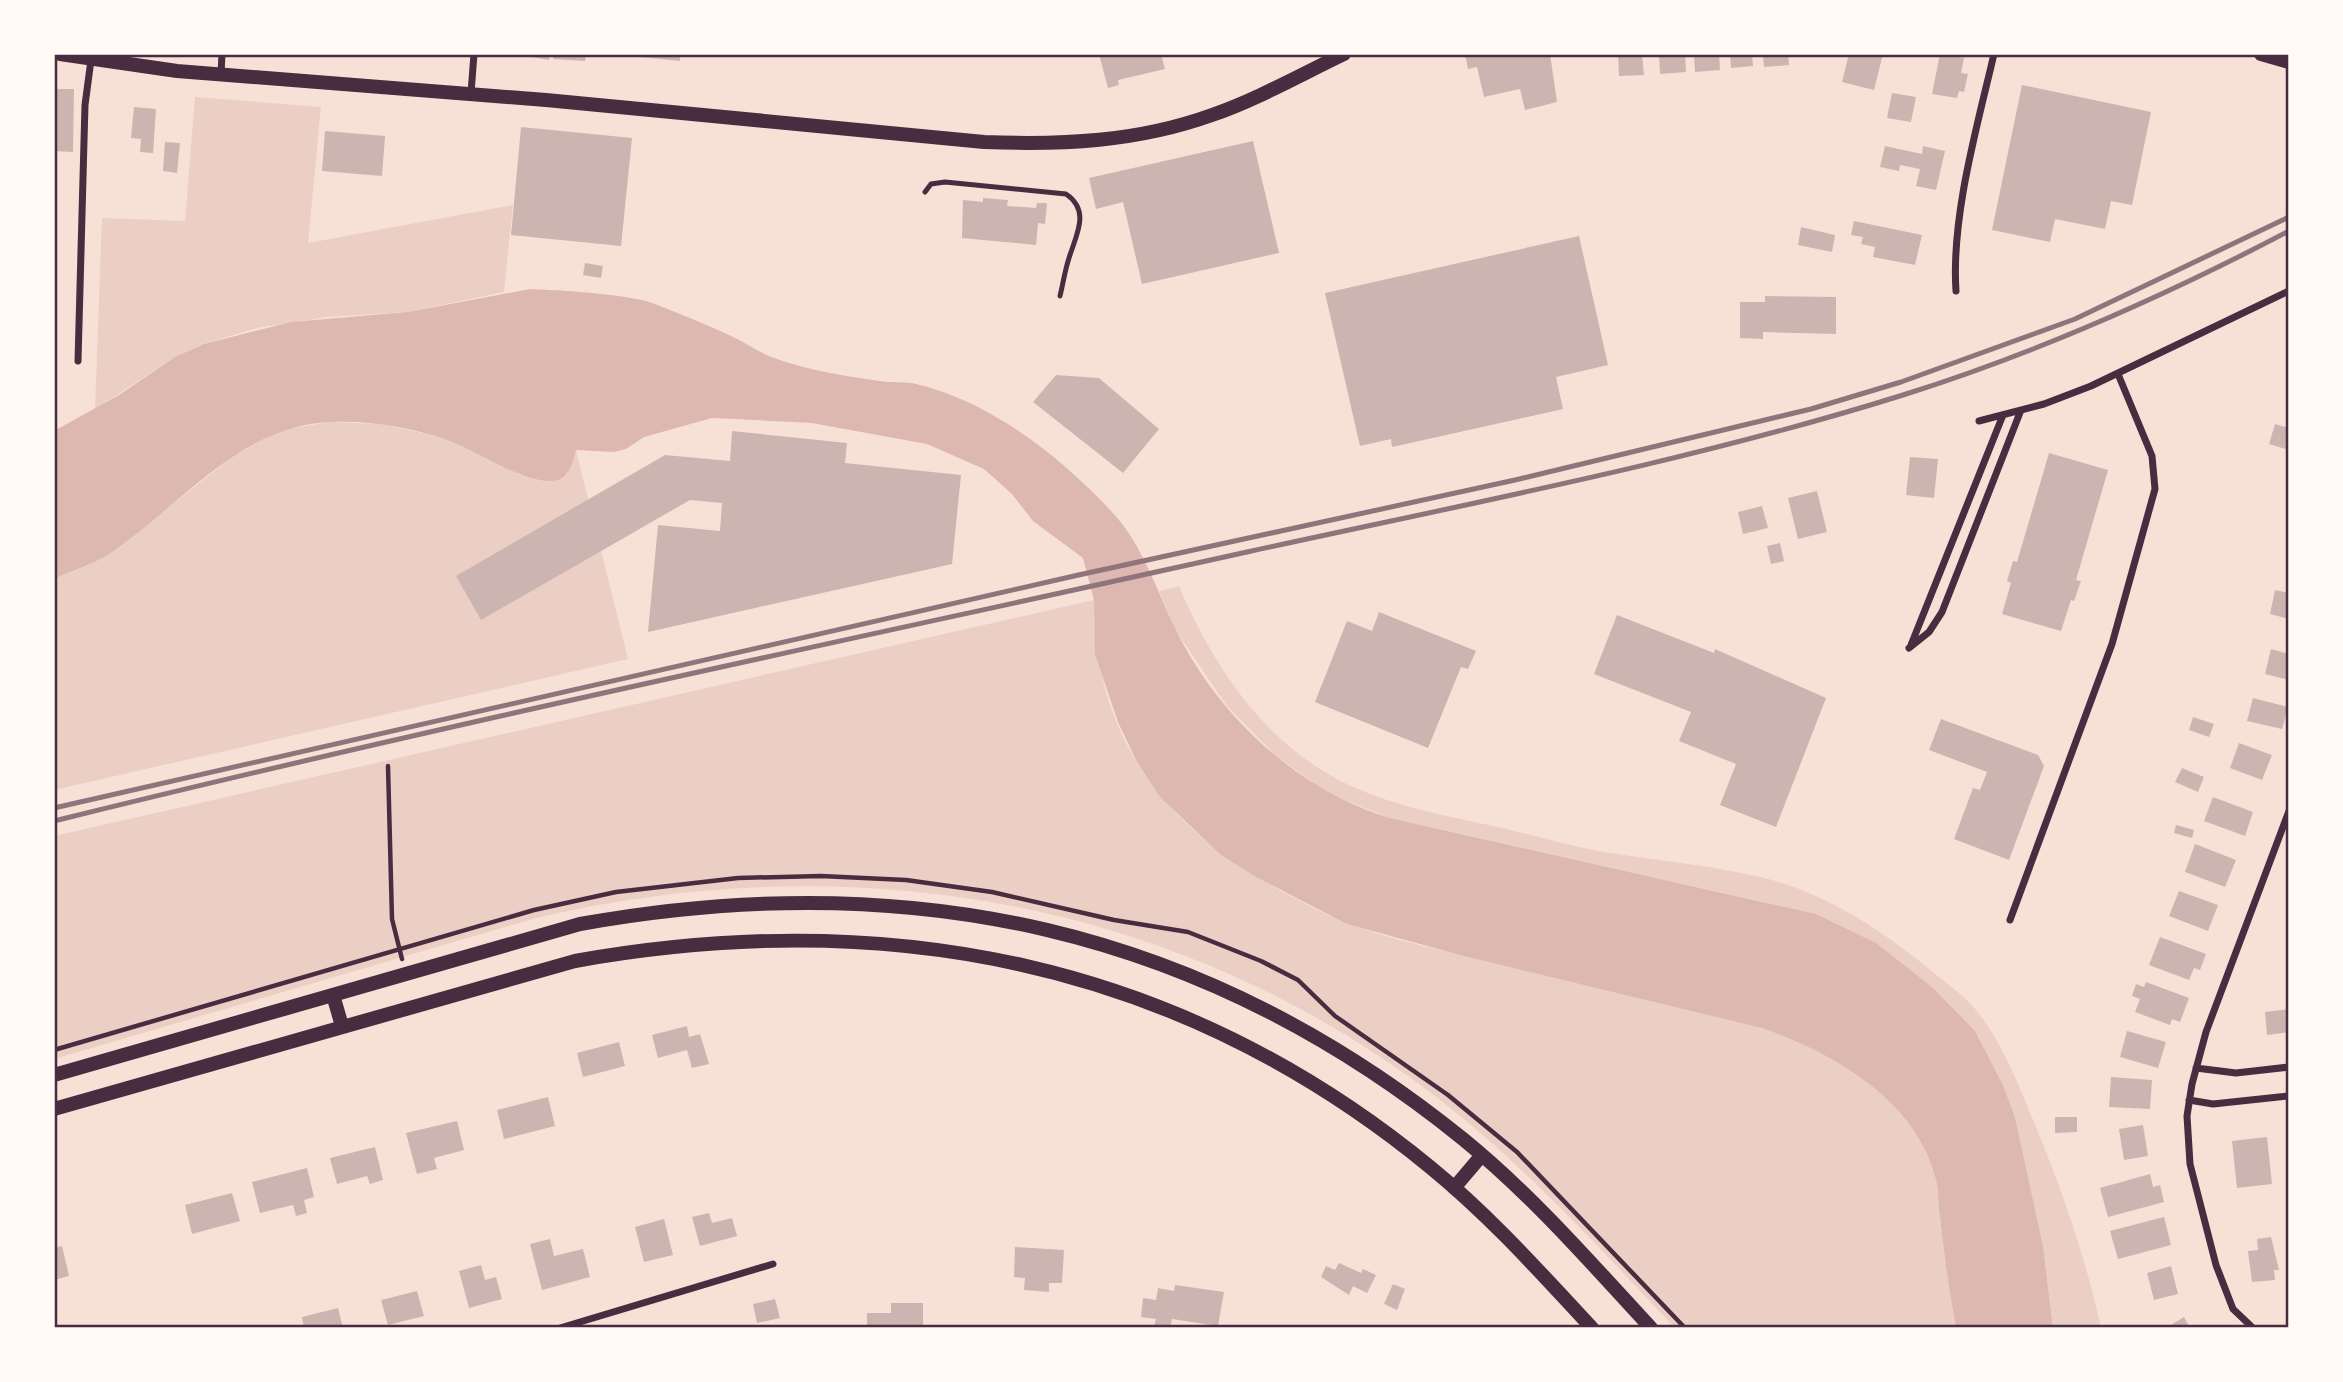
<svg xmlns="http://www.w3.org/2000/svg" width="2343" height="1382" font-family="Raleway,sans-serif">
  <rect width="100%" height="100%" fill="#f7e1d7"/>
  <!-- green -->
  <path fill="#ebcfc5" d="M 195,97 L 321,107 L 308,243 L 513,205 L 504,292 L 408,312 L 327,317 L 257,328 L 204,344 L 175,357 L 95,409 L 102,218 L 185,221 Z
    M 330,422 L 381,424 L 445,438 L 476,450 L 520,475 L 567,474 L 576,450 L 628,659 L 54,790 L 54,579 L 87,566 L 140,530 L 232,457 L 280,430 Z
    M 1179,586 C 1210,660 1259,735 1330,775 C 1377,802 1432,813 1484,824 C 1524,832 1564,845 1604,852 C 1653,860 1702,864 1751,875 C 1816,888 1871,923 1922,963 C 1939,978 1961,992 1976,1010 C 2003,1042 2024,1098 2040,1137 C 2066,1201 2086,1260 2101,1328 L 2053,1328 L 2043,1246 L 2015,1117 L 2003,1085 L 1975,1031 L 1768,903 L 1390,818 L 1329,794 L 1276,756 L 1227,706 L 1176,631 L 1159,591 Z
    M 1094,600 C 1094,739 1167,830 1285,893 C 1305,903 1326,915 1347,923 C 1402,944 1469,956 1526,969 C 1605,988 1684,1007 1762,1028 C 1833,1053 1917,1100 1936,1180 C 1939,1192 1938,1205 1940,1217 C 1944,1254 1949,1291 1956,1328 L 1675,1328 C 1601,1250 1529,1170 1444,1103 C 1183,899 855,843 536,918 L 54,1059 L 54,836 Z"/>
  <!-- water -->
  <path fill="#dcb8b0" d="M 530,289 C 559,290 627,294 652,303 C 678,313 706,324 731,336 C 746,343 760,353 774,358 C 807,370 845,376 879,381 C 891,383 904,381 916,384 C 990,401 1061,457 1111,511 C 1142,543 1156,589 1175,628 C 1217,715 1298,791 1390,818 L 1816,914 L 1876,943 L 1933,988 L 1975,1031 L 2003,1085 L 2015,1117 L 2043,1246 L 2053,1328 L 1956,1328 C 1949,1291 1944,1254 1940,1217 C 1938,1205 1939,1192 1936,1180 C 1917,1100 1833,1053 1762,1028 L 1460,955 L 1347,924 L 1258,878 L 1221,855 L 1160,797 L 1137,762 L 1118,722 L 1095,654 L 1094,600 L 1083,558 L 1033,521 L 1012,494 L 984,469 L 927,444 L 812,423 L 712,418 L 644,437 L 626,449 L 614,452 L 576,450 C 573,460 570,476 558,480 C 529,488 475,449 445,439 C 409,427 369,420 331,422 C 241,425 181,505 112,552 C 94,564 74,570 54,579 L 54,431 L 119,395 L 175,357 L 204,344 L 291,322 L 408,312 Z"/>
  <!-- building -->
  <path fill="#ccb4b1" d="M 514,54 L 550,54 L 549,60 Z
    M 554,54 L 586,54 L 585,61 L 553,59 Z
    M 610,54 L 680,54 L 680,61 Z
    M 1099,54 L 1161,54 L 1165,69 L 1118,80 L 1119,85 L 1108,88 Z
    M 1465,54 L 1550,54 L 1557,102 L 1525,110 L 1520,89 L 1484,97 L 1477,67 L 1468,69 Z
    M 1618,54 L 1642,54 L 1644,75 L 1619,76 Z
    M 1659,54 L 1685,54 L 1686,72 L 1660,74 Z
    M 1694,54 L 1719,54 L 1720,70 L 1695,72 Z
    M 1730,54 L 1752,54 L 1753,66 L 1731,68 Z
    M 1763,54 L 1788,54 L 1789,65 L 1764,67 Z
    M 1849,54 L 1883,54 L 1874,90 L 1842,82 Z
    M 1940,54 L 1964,58 L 1961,73 L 1968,74 L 1964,92 L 1959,91 L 1957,98 L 1932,94 Z
    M 2022,85 L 2151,112 L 2132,205 L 2111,201 L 2105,229 L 2055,219 L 2050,242 L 1992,230 Z
    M 54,89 L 74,89 L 73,152 L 54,151 Z
    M 1892,93 L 1916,97 L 1911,122 L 1887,118 Z
    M 134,107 L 156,109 L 153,153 L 140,152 L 141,139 L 131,138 Z
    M 521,127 L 632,138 L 621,246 L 511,235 Z
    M 325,131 L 385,136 L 382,176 L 322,171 Z
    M 1253,141 L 1279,253 L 1142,284 L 1123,202 L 1096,209 L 1089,178 Z
    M 165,142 L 180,143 L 177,173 L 163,171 Z
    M 1885,146 L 1922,154 L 1923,146 L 1945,151 L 1936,190 L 1916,186 L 1920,169 L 1900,165 L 1899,171 L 1880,167 Z
    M 983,198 L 1008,200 L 1007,206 L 1036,208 L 1037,203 L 1047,203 L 1045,224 L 1038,223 L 1036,245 L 962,238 L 963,200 L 983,202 Z
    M 1854,221 L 1922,235 L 1915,265 L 1873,257 L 1875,247 L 1861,244 L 1863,237 L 1851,235 Z
    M 1801,227 L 1835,235 L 1832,252 L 1798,245 Z
    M 1579,236 L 1608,365 L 1556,377 L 1563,409 L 1392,447 L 1391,439 L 1360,446 L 1325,293 Z
    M 585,263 L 603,266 L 601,278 L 583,275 Z
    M 1765,296 L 1836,297 L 1836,334 L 1763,332 L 1763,339 L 1740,338 L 1740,302 L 1765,302 Z
    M 1056,375 L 1099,378 L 1159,429 L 1123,473 L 1033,402 Z
    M 2275,424 L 2289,428 L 2289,450 L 2269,444 Z
    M 732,431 L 847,443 L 845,463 L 961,475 L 952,564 L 648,632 L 658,525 L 720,531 L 722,503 L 690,500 L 481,620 L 456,576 L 665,455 L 730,461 Z
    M 2049,453 L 2108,470 L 2076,580 L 2081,581 L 2074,601 L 2071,600 L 2061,631 L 2002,614 L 2011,583 L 2007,581 L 2013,561 L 2017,562 Z
    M 1910,457 L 1938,459 L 1934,498 L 1906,495 Z
    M 1817,491 L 1827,532 L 1798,539 L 1788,498 Z
    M 1762,506 L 1768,528 L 1743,534 L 1738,512 Z
    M 1780,543 L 1784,561 L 1771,564 L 1767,546 Z
    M 2275,590 L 2289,593 L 2289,619 L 2270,614 Z
    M 1379,612 L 1476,651 L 1468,669 L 1461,667 L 1428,748 L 1315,702 L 1347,621 L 1372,631 Z
    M 1617,615 L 1714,653 L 1715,649 L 1826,698 L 1776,827 L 1720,805 L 1736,764 L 1679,741 L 1691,712 L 1594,674 Z
    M 2271,649 L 2289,654 L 2289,680 L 2265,674 Z
    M 2253,698 L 2288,707 L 2282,729 L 2247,721 Z
    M 2193,717 L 2214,724 L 2209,737 L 2189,730 Z
    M 1941,719 L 2038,755 L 2044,766 L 2009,860 L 1954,839 L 1973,788 L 1980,790 L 1987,772 L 1929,750 Z
    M 2239,743 L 2272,755 L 2262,780 L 2230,768 Z
    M 2182,768 L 2204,777 L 2198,792 L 2175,782 Z
    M 2213,797 L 2253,812 L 2245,836 L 2204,821 Z
    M 2176,825 L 2194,830 L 2192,838 L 2174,833 Z
    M 2195,844 L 2236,860 L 2225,887 L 2185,872 Z
    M 2179,891 L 2218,905 L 2208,931 L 2169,916 Z
    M 2160,937 L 2206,954 L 2200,970 L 2194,968 L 2189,980 L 2149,965 Z
    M 2146,982 L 2189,998 L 2180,1022 L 2172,1019 L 2170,1025 L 2135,1012 L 2140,999 L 2132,996 L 2136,984 L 2144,987 Z
    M 2289,1009 L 2289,1032 L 2267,1035 L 2265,1012 Z
    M 687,1026 L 689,1037 L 700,1034 L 709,1064 L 692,1068 L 687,1050 L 658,1058 L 652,1035 Z
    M 2127,1031 L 2166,1042 L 2158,1068 L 2120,1057 Z
    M 619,1042 L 625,1066 L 583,1077 L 577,1053 Z
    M 2111,1077 L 2152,1080 L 2150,1109 L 2109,1107 Z
    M 548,1097 L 555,1126 L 504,1139 L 497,1110 Z
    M 2055,1117 L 2077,1117 L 2077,1132 L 2055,1133 Z
    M 457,1121 L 464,1150 L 434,1158 L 437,1169 L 417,1174 L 406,1133 Z
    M 2143,1125 L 2148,1156 L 2124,1160 L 2119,1129 Z
    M 2267,1137 L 2272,1184 L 2237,1188 L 2232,1141 Z
    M 375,1147 L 383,1180 L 370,1184 L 367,1176 L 337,1184 L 330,1158 Z
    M 307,1168 L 314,1197 L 304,1200 L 307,1213 L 296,1216 L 293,1205 L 260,1213 L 252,1182 Z
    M 2150,1174 L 2153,1187 L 2160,1185 L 2164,1202 L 2108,1217 L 2100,1188 Z
    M 232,1193 L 240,1221 L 192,1234 L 185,1205 Z
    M 709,1213 L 712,1223 L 732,1218 L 737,1236 L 700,1246 L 692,1217 Z
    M 2164,1217 L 2171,1245 L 2118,1259 L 2110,1231 Z
    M 664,1219 L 673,1255 L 644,1262 L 635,1227 Z
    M 2271,1237 L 2279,1270 L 2274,1270 L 2275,1280 L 2252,1282 L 2248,1251 L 2258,1250 L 2257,1239 Z
    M 550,1239 L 554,1256 L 583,1249 L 590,1277 L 542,1290 L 530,1244 Z
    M 62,1246 L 69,1276 L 54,1280 L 54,1248 Z
    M 1015,1247 L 1064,1250 L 1062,1283 L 1049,1283 L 1049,1292 L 1024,1290 L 1025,1278 L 1014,1277 Z
    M 1339,1263 L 1361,1273 L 1363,1269 L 1376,1275 L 1367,1293 L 1353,1286 L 1349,1295 L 1321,1277 L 1326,1266 L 1335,1270 Z
    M 481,1265 L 485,1280 L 496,1277 L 502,1299 L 469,1308 L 459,1271 Z
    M 2171,1266 L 2178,1294 L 2154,1300 L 2147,1273 Z
    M 1393,1284 L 1405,1289 L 1397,1310 L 1384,1304 Z
    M 1175,1285 L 1224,1292 L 1218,1326 L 1172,1319 L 1170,1328 L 1166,1328 L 1154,1326 L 1156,1319 L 1141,1317 L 1143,1298 L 1156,1300 L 1158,1288 L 1174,1291 Z
    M 417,1291 L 424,1316 L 388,1325 L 381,1300 Z
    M 775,1299 L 780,1318 L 757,1323 L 753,1304 Z
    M 891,1303 L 923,1303 L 923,1328 L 867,1328 L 867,1313 L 891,1313 Z
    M 338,1308 L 343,1328 L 304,1328 L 302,1317 Z
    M 2184,1317 L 2190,1328 L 2166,1328 Z"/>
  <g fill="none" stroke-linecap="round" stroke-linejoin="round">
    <!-- path -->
    <path stroke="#4a2c40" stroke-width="4.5" d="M 388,766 L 392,919 L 402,959
      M 54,1050 L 534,910 L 616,892 L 738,878 L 821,876 L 906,880 L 992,892 L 1114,920 L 1188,932 L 1261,961 L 1298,980 L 1335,1016 L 1448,1095 L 1517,1152 L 1685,1328"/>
    <!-- service -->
    <path stroke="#4a2c40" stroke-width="5" d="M 925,192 L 931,184 L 945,182 L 1066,194 C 1091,211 1076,235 1069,258 C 1065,270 1063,284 1060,296"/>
    <!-- minor -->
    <path stroke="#4a2c40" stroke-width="7" d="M 221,74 L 222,54
      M 471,93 L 474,54
      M 1956,291 C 1951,217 1977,127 1994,54
      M 78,361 L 85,105 L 91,60
      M 1979,421 L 2044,404 L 2091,386 L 2289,291
      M 1911,645 L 2003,415
      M 1909,648 L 1929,632 L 1942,612 L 2021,410
      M 2010,920 L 2112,644 L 2155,489 L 2152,456 L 2118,374
      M 2196,1068 L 2236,1073 L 2289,1067
      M 2189,1100 L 2213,1104 L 2289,1096
      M 560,1328 L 773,1264
      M 2253,1328 L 2233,1309 L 2216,1265 L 2190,1164 L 2187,1116 L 2192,1084 L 2206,1032 L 2289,811"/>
    <!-- secondary -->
    <path stroke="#4a2c40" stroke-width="14" d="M 60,54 L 177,71 L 546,100 L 984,142 C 1062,145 1137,142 1212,115 C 1258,99 1300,75 1344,54
      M 2261,54 L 2289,62
      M 333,995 L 342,1026
      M 54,1075 L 580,924 C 909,865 1201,927 1463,1139 C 1532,1195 1591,1263 1651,1328
      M 54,1109 L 575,961 C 889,905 1180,962 1430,1167 C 1489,1215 1540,1272 1592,1328
      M 1454,1188 L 1482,1155"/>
    <!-- rail -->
    <path stroke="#8f747c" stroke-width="5" d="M 54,808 L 1074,576 L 1515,480 L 1811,409 L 1901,382 L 2075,319 L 2289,217
      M 54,821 C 450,723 849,640 1247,552 C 1466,504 1689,462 1903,395 C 2037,353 2165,296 2289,231"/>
  </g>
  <!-- border -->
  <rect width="2343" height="1382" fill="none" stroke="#fffaf5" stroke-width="112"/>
  <rect x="56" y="56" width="2231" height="1270" fill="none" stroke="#4a2c40" stroke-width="2.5"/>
</svg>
